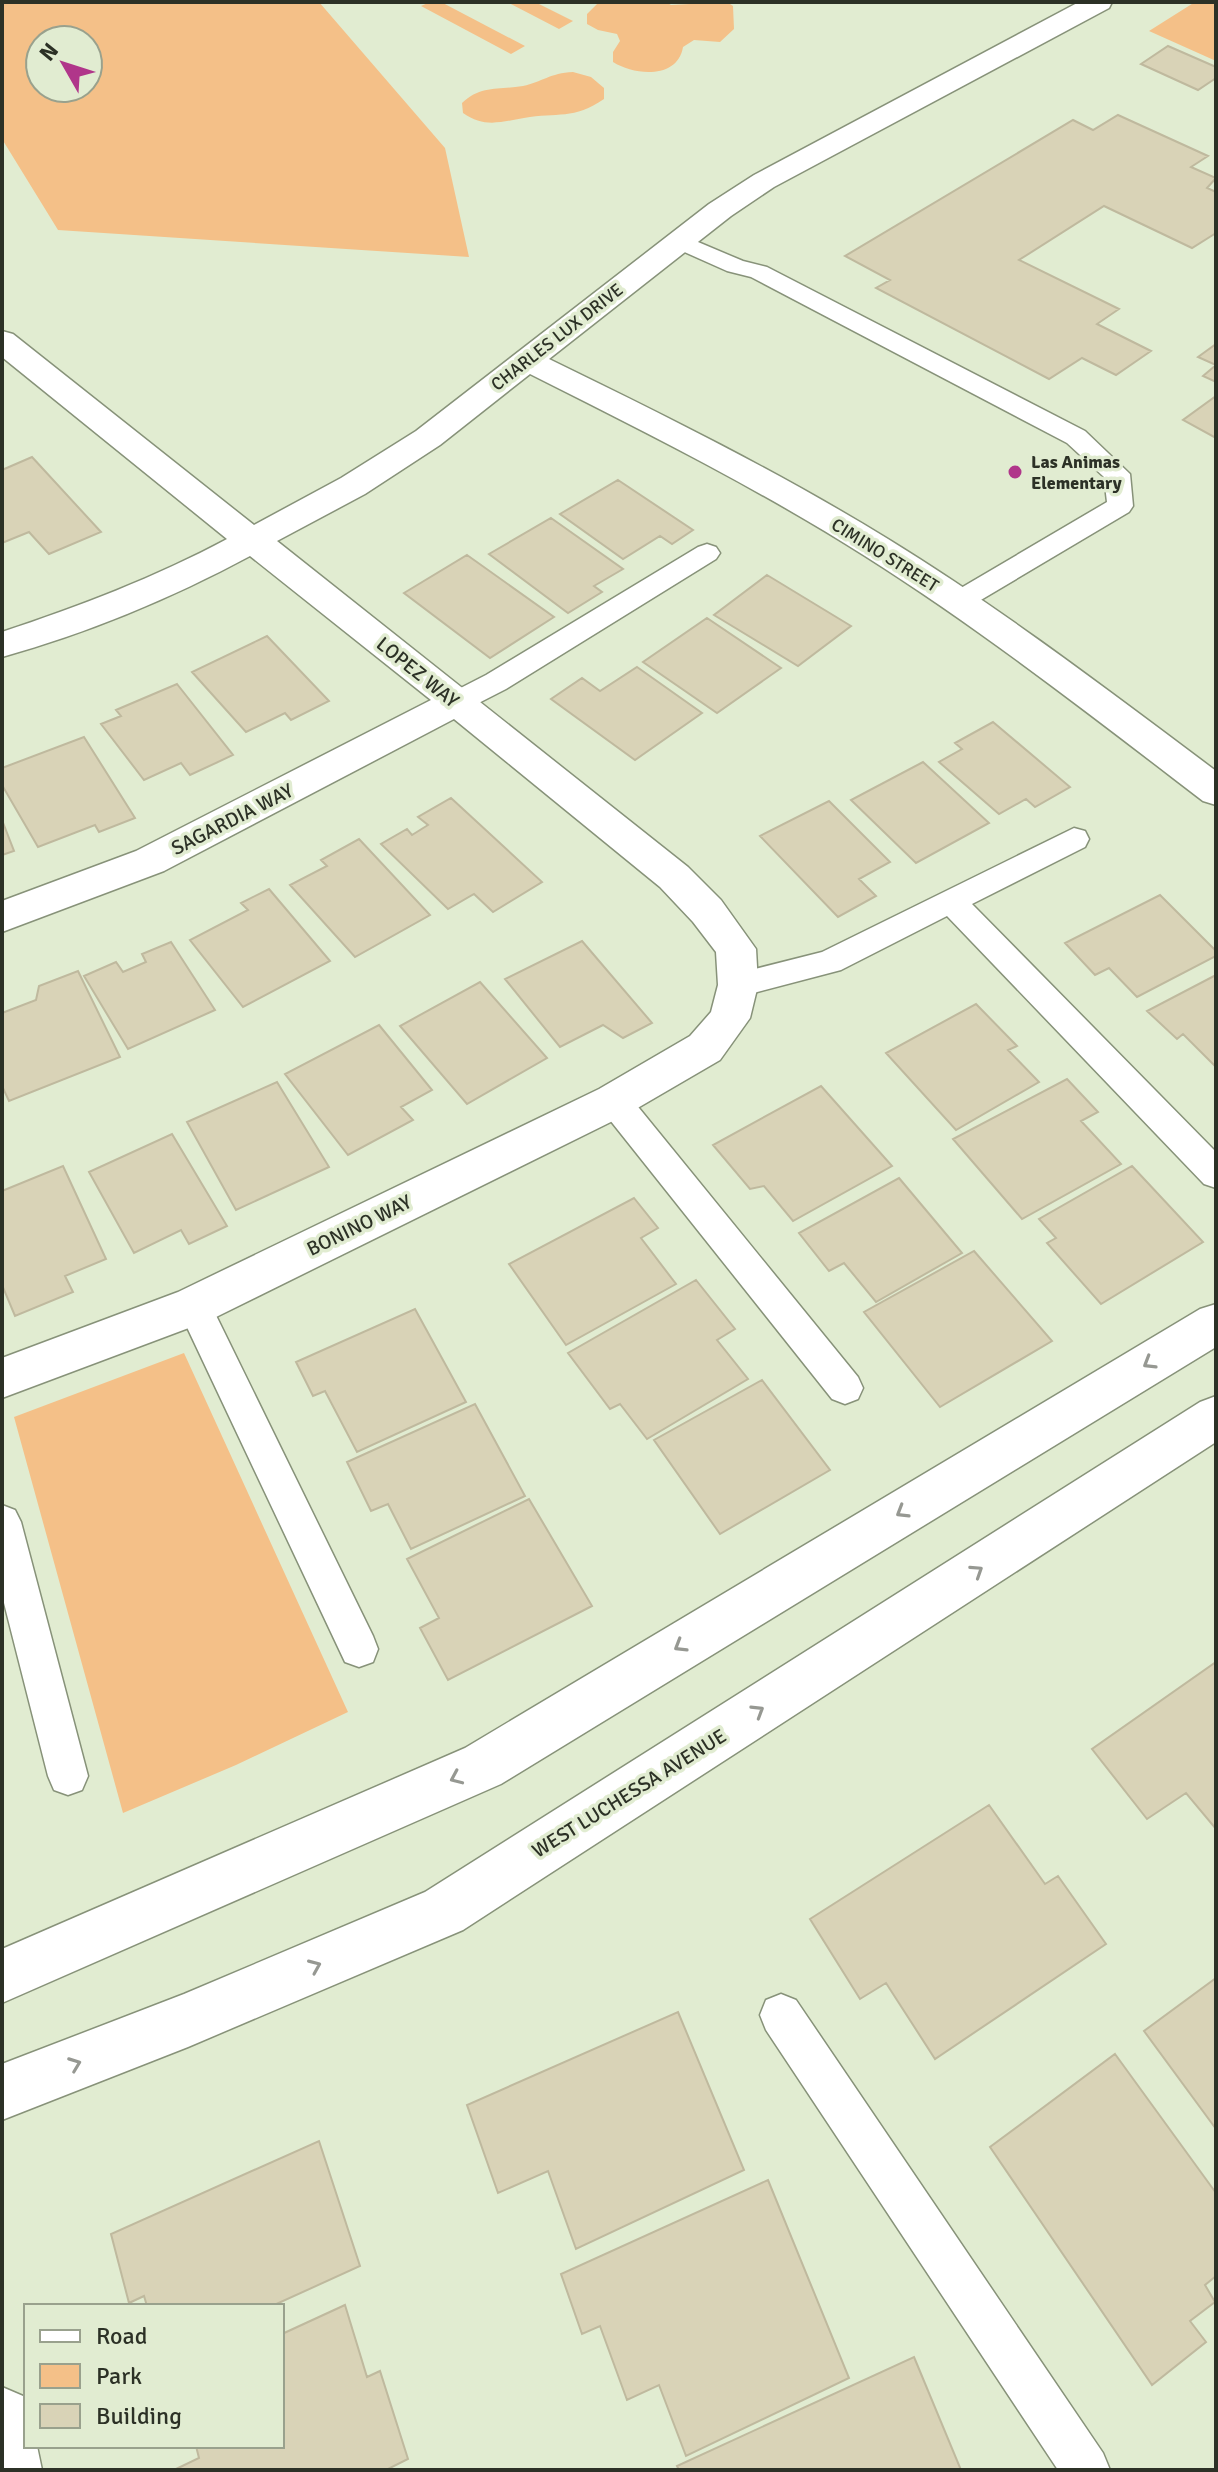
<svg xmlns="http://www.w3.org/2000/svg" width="1218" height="2472" font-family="Signika,sans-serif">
  <rect width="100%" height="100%" fill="#e1ecd1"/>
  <!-- green -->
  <path fill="#f4c088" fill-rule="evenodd" d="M 2,2 L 319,2 L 445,148 L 469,257 L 58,230 L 2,139 ZM 88,40 L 88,88 L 40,88 L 40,40 Z
    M 430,2 L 441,2 L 525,46 L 511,54 L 421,6 Z
    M 507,2 L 535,2 L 573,21 L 559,29 Z
    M 599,2 L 666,2 L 671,5 L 727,2 L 733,6 L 734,29 L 720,42 L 694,40 L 683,47 C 678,79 635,76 613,62 L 613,52 L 620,41 L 617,34 L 598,30 L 587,24 L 587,14 Z
    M 1195,2 L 1216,2 L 1216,61 L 1149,31 Z
    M 573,72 L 591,77 L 604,88 L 604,99 C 574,120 557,112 524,118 C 501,122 484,128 463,113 L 462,103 C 481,85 499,90 523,86 C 542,82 550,73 573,72 Z
    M 184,1353 L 348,1712 L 236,1765 L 123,1813 L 14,1417 Z"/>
  <!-- building -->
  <path fill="#d9d3b7" stroke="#bfb99e" stroke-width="2" d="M 1168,46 L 1216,67 L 1216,78 L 1198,90 L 1141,64 Z
    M 1118,115 L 1208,156 L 1191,167 L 1216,178 L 1207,188 L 1216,192 L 1216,233 L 1192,248 L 1104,206 L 1019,260 L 1119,309 L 1097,324 L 1151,351 L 1116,375 L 1082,358 L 1049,379 L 876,288 L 890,280 L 845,256 L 1073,120 L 1093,130 Z
    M 1216,344 L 1216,382 L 1203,376 L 1216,365 L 1198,357 Z
    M 1216,396 L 1216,438 L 1183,420 Z
    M 32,457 L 101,532 L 49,554 L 29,532 L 2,543 L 2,470 Z
    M 618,480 L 693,530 L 672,544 L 660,536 L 623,559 L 560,514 Z
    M 551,518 L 623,569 L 594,586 L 602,592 L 568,613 L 489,554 Z
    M 467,555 L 554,617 L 490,658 L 404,593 Z
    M 767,575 L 851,626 L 798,666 L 714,615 Z
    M 707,618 L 781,668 L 717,713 L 643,662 Z
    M 267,636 L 329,701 L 291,720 L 285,713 L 246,732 L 192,672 Z
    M 637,667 L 702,713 L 635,760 L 551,699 L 582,678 L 600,691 Z
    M 177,684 L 233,755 L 190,775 L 181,763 L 144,780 L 101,724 L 121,716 L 116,710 Z
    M 993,722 L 1070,787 L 1035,807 L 1026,799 L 999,814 L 939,762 L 962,749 L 955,743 Z
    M 84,737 L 135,818 L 99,832 L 95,825 L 38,847 L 2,785 L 2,768 Z
    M 923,762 L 989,823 L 916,863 L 851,800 Z
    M 451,798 L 542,882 L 493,912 L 474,894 L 448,909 L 381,844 L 407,829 L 412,835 L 428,825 L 418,817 Z
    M 829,801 L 890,862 L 859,879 L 876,896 L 838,917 L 760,836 Z
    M 2,820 L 14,851 L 2,855 Z
    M 359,839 L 430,915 L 355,957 L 290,885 L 327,866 L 321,860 Z
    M 269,889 L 330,961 L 243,1007 L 190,940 L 248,910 L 241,903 Z
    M 1160,895 L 1216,951 L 1216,956 L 1137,997 L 1109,968 L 1095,975 L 1065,943 Z
    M 582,941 L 652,1023 L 623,1038 L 603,1025 L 560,1047 L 505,979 Z
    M 171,942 L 215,1010 L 128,1049 L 84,976 L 116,962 L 123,972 L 146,962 L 142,954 Z
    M 78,971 L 120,1057 L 9,1101 L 2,1086 L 2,1013 L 36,1000 L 39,986 Z
    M 1216,975 L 1216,1067 L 1183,1034 L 1177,1039 L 1147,1011 Z
    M 480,982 L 547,1058 L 467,1104 L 400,1026 Z
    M 976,1004 L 1017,1046 L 1008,1050 L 1039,1082 L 956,1130 L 886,1053 Z
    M 379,1025 L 432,1090 L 401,1107 L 413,1120 L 348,1155 L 285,1074 Z
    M 1067,1079 L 1098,1112 L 1081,1121 L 1121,1164 L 1022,1219 L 953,1139 Z
    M 277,1082 L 329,1167 L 236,1210 L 187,1122 Z
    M 821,1086 L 892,1166 L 793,1221 L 764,1186 L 750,1189 L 713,1145 Z
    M 172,1134 L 227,1226 L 189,1244 L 181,1230 L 134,1253 L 89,1172 Z
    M 63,1166 L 106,1259 L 65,1276 L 73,1292 L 15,1316 L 2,1285 L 2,1191 Z
    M 1132,1166 L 1203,1242 L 1101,1304 L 1047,1243 L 1056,1238 L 1039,1219 Z
    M 899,1178 L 962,1253 L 876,1302 L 844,1263 L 829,1271 L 799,1233 Z
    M 634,1198 L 658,1228 L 641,1238 L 676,1284 L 566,1345 L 509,1264 Z
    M 974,1251 L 1052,1341 L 940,1407 L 864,1312 Z
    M 696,1280 L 735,1329 L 717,1340 L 748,1379 L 647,1439 L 620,1404 L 610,1409 L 568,1353 Z
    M 415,1309 L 466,1402 L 357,1452 L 325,1391 L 313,1396 L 296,1362 Z
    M 762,1380 L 830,1470 L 720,1534 L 654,1440 Z
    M 475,1404 L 525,1496 L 411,1549 L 388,1504 L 371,1511 L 347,1462 Z
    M 529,1499 L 592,1606 L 448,1680 L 420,1628 L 439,1618 L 407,1559 Z
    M 1216,1662 L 1216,1829 L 1186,1793 L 1147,1819 L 1092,1749 Z
    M 989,1805 L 1045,1884 L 1058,1876 L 1106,1944 L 935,2059 L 886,1983 L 860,1999 L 810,1919 Z
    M 1216,1978 L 1216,2129 L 1144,2031 Z
    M 678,2012 L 744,2170 L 576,2249 L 548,2171 L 498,2193 L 467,2105 Z
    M 1115,2054 L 1216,2193 L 1216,2276 L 1205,2285 L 1215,2302 L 1190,2321 L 1206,2342 L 1152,2385 L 990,2147 Z
    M 319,2141 L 360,2266 L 272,2306 L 147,2306 L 144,2296 L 129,2303 L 111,2234 Z
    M 768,2180 L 849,2378 L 686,2456 L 659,2385 L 627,2400 L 600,2326 L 582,2334 L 561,2274 Z
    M 345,2305 L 367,2377 L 380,2371 L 408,2459 L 386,2470 L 174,2470 L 199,2458 L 196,2446 L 282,2446 L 282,2334 Z
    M 914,2357 L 961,2470 L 679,2470 L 677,2466 Z"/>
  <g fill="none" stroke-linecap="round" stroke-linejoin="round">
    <!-- lane casing -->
    <g stroke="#879279" stroke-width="3">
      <path id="lane" d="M 679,234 L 743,261 L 767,267 L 1085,431 L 1130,474 L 1133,506 L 1129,512 L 969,607 L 959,610 L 949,607 L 945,601 L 949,595 L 1107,502 L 1104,477 L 1067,443 L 751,277 L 727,271 L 671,246 L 667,241 L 671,236 Z
        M 707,544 L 716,547 L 720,553 L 716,559 L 506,689 L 465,710 L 455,713 L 445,710 L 441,703 L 445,696 L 486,675 L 698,547 Z
        M 1074,828 L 1085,831 L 1089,839 L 1085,847 L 972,904 L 1216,1152 L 1216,1188 L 1204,1184 L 947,916 L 841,970 L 738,997 L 727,994 L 722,985 L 727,976 L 822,952 Z
        M 614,1088 L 626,1092 L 858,1377 L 863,1388 L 858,1399 L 845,1404 L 832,1399 L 602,1110 L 598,1101 L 602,1092 Z
        M 194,1291 L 206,1295 L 373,1636 L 378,1649 L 373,1662 L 359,1667 L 345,1662 L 177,1306 L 182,1295 Z
        M 2,1505 L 15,1510 L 21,1522 L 88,1776 L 82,1790 L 68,1795 L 54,1790 L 48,1776 L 2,1595 Z
        M 781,1994 L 796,2000 L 1103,2453 L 1110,2470 L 1058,2470 L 766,2030 L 760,2015 L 766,2000 Z"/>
    </g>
    <!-- street casing -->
    <g stroke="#879279" stroke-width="3">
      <path id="street" d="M 1079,2 L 1112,2 L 1109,8 L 774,187 L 731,216 L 549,359 C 664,415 779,472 888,539 C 1002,609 1109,691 1216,771 L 1216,805 L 1203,801 C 1092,716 982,630 865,556 C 758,488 643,431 530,374 L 440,445 L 365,494 L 277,541 L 688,867 L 721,900 L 756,949 L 758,985 L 750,1018 L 720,1060 L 629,1113 L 210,1320 L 2,1398 L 2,1358 L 178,1292 L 599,1089 L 690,1036 L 711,1012 L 718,985 L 716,952 L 693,922 L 660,887 L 454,719 L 164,871 L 2,932 L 2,901 L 136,851 L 431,700 L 250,556 C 172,598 88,633 2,657 L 2,632 C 80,606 154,578 227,539 L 2,357 L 2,331 L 13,334 L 254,525 L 341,478 L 416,431 L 709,204 L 754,175 Z
        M 2,2387 L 23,2396 L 26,2446 L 37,2446 L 42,2470 L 2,2470 Z"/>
    </g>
    <!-- secondary casing -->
    <g stroke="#879279" stroke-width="3">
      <path id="secondary" d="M 1216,1304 L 1216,1347 L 501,1784 L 2,2003 L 2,1949 L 465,1748 L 1200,1309 Z
        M 1216,1396 L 1216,1442 L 463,1930 L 188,2047 L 2,2120 L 2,2064 L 184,1994 L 425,1892 L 1200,1402 Z"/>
    </g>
    <!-- lane -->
    <use href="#lane" fill="#fff" fill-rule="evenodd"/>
    <!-- street -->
    <use href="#street" fill="#fff" fill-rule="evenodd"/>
    <!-- secondary -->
    <use href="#secondary" fill="#fff" fill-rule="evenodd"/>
  </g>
  <!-- one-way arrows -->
  <defs><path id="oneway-chevron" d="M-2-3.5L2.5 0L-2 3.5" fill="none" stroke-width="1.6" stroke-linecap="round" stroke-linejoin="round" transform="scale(2)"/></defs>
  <g stroke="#969892">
    <use href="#oneway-chevron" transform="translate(1149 1363) rotate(149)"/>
    <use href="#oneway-chevron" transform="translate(902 1512) rotate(149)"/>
    <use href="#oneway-chevron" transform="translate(977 1571) rotate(-33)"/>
    <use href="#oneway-chevron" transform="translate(680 1646) rotate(149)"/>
    <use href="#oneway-chevron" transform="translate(758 1711) rotate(-32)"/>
    <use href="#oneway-chevron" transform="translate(456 1778) rotate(156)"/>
    <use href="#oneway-chevron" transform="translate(315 1966) rotate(-23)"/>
    <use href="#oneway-chevron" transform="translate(75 2064) rotate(-21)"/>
  </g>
  <!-- markers -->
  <circle fill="#b0368a" stroke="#e1ecd1" stroke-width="3" cx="1015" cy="472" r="8"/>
  <g text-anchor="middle" stroke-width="7" stroke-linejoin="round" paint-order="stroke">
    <!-- far-street labels -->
    <g font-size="18" fill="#2c3126" stroke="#e1ecd1">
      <text transform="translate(557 337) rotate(-38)" y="6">CHARLES LUX DRIVE</text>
      <text transform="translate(885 555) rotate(32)" y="6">CIMINO STREET</text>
    </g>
    <!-- far-poi labels -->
    <g font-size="18" font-weight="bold" fill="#2c3126" stroke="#e1ecd1" text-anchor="start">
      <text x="1031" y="468">Las Animas<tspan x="1031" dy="21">Elementary</tspan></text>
    </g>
    <!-- street labels -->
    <g font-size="20" fill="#2c3126" stroke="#e1ecd1">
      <text transform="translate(418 672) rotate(39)" y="7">LOPEZ WAY</text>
      <text transform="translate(232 819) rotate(-27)" y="7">SAGARDIA WAY</text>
      <text transform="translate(359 1225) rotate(-26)" y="7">BONINO WAY</text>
      <text transform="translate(629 1793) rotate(-32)" y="7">WEST LUCHESSA AVENUE</text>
    </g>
  </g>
  <!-- border -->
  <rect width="1218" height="2472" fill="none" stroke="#2c3126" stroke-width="8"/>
  <!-- legend -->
  <rect x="24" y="2304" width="260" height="144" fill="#e1ecd1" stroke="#99a18d" stroke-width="2"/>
  <rect x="40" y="2330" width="40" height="12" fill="#ffffff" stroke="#99a18d" stroke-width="2"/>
  <text x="96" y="2344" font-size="24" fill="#2c3126">Road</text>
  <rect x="40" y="2364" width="40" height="24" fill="#f4c088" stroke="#99a18d" stroke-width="2"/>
  <text x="96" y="2384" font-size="24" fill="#2c3126">Park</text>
  <rect x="40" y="2404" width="40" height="24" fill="#d9d3b7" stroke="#99a18d" stroke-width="2"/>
  <text x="96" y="2424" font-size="24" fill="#2c3126">Building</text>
  <!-- north arrow -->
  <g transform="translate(64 64) rotate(309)"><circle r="38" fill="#e1ecd1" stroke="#99a18d" stroke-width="2"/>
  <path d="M0-6L14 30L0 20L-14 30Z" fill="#b0368a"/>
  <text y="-12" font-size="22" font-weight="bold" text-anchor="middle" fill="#2c3126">N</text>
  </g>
</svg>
